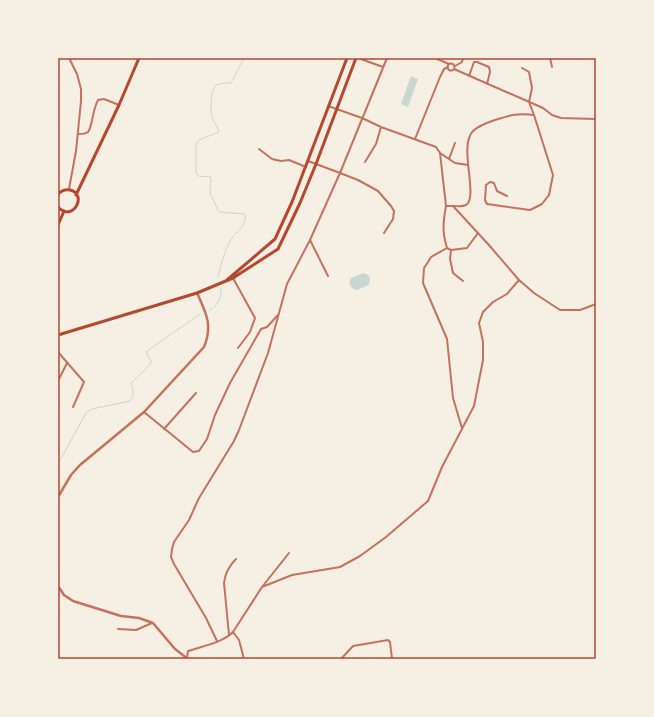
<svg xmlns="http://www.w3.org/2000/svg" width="654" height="717" font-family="'Space Grotesk',sans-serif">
  <rect width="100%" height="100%" fill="#f6efe4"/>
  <!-- water -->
  <path fill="#c9d6d2" d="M 411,76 L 418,79 L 408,107 L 401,104 Z
    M 363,273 L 368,275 L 370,278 L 369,285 L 357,290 L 352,288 L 349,283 L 351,278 Z"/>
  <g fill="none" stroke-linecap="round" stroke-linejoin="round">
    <!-- stream -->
    <path stroke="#c9d6d2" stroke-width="1" d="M 218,277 C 221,265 224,252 230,241 C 236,231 247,227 245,214 L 219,212 L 218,210 L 210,193 L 211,177 L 198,176 L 196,173 L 196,144 L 199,140 L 219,132 C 218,126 214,123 212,117 C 210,112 211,90 215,86 C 219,83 226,83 231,83 L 244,58
      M 209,311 C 218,305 222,298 221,288
      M 58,464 L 86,413 L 92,409 L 130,401 C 135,395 133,389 131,383 L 150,365 L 151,361 L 147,354 L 147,351 L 200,314"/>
    <!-- minor -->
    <path stroke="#c5725c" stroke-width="2" d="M 69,58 L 77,74 L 81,89 L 81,101 L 76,151 L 69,189
      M 358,58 L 383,67
      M 435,58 L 449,64
      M 550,58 L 552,67
      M447.5 67a3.5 3.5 0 1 1 7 0a3.5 3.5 0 1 1-7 0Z
      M 455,66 L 462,62 L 463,58
      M 454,69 L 543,108 L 552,115 L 561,118 L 596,119
      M 469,76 L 474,62 L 477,62 L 489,67 L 490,72 L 487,84
      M 58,88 L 58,94
      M 328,106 L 362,118 L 381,127 L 436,147 L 440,153 L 446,206 L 453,206 L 488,244 L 519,280 L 534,293 L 560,310 L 580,310 L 596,304
      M 78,134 C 82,134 85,134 88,132 C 92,128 93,108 98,100 L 104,99 L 119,105
      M 415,139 L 440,77 L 444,69 L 448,67
      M 259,149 L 272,159 L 281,161 L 289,160 L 306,167
      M 440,153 L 455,163 L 468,165
      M 449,159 L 455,143
      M 365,162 L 376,144 L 381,127
      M 507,196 L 497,191 L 494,183 L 490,182 L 486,185 L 485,200 L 487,204 L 530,210 L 542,204 L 549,195 L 553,175 L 534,115 L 529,102 L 532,88 L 529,72 L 522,68
      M 446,206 C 443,222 442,232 447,248 L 431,257 L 428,262 L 424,268 L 423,283 L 447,339 L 453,398 L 462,428
      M 454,206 C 458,206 462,207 466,205 C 479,197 458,146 473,131 C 478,126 489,122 495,120 C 511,115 517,113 534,115
      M 384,233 L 393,219 L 394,211 L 391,206 L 378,191 L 358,180 L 340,173 L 387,58
      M 310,240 L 328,276
      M 447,248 L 451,250 L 467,248 L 478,233
      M 451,250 L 450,259 L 453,273 L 463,281
      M 233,278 L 255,318 L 250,332 L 238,348
      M 58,352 L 84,382 L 73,407
      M 58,381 L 67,363
      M 144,412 L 193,452 L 199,451 L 207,439 L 215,415 L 230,383 L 261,329 L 267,327 L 278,315
      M 164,429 L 196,393
      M 262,587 L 292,575 L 340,567 L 360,556 L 386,537 L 428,501 L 442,467 L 474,406 L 483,360 L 483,342 L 479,323 L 483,312 L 493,302 L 507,294 L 519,280
      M 118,629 L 136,630 L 152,623
      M 233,632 L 239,640 L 244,659
      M 229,635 L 224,583 C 225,573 230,565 236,559
      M 217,641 L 206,618 L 174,564 L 171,557 L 172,549 L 174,542 L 189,520 L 199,498 L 234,441 L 239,430 L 268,353 L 287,284 L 310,240 L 340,173 L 308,161
      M 187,658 L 188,651 C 203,646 222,643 233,632 L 262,587 L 289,553
      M 341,659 L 353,646 L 388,640 L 390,642 L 392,659"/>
    <!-- tertiary -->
    <path stroke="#c5725c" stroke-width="2.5" d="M 58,497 L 71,475 L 80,465 L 144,412 L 204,347 C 213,325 206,313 197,293
      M 58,586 L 64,595 L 73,601 L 121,616 L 139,618 L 153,623 L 175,649 L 188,659"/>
    <!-- secondary -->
    <path stroke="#b5482f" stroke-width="3" d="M 58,194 C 61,191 65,189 70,190 C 88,194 73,223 58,207
      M 76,195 L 119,105 L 139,58
      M 58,225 L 64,211
      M 227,280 L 275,239 L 292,202 L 347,58
      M 58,335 L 197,293 L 233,278 L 278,249 L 300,203 L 316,164 L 356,58"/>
  </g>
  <!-- border -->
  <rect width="654" height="717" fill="none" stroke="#f6efe4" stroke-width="118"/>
  <rect x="59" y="59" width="536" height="599" fill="none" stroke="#b5482f" stroke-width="1.5"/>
</svg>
